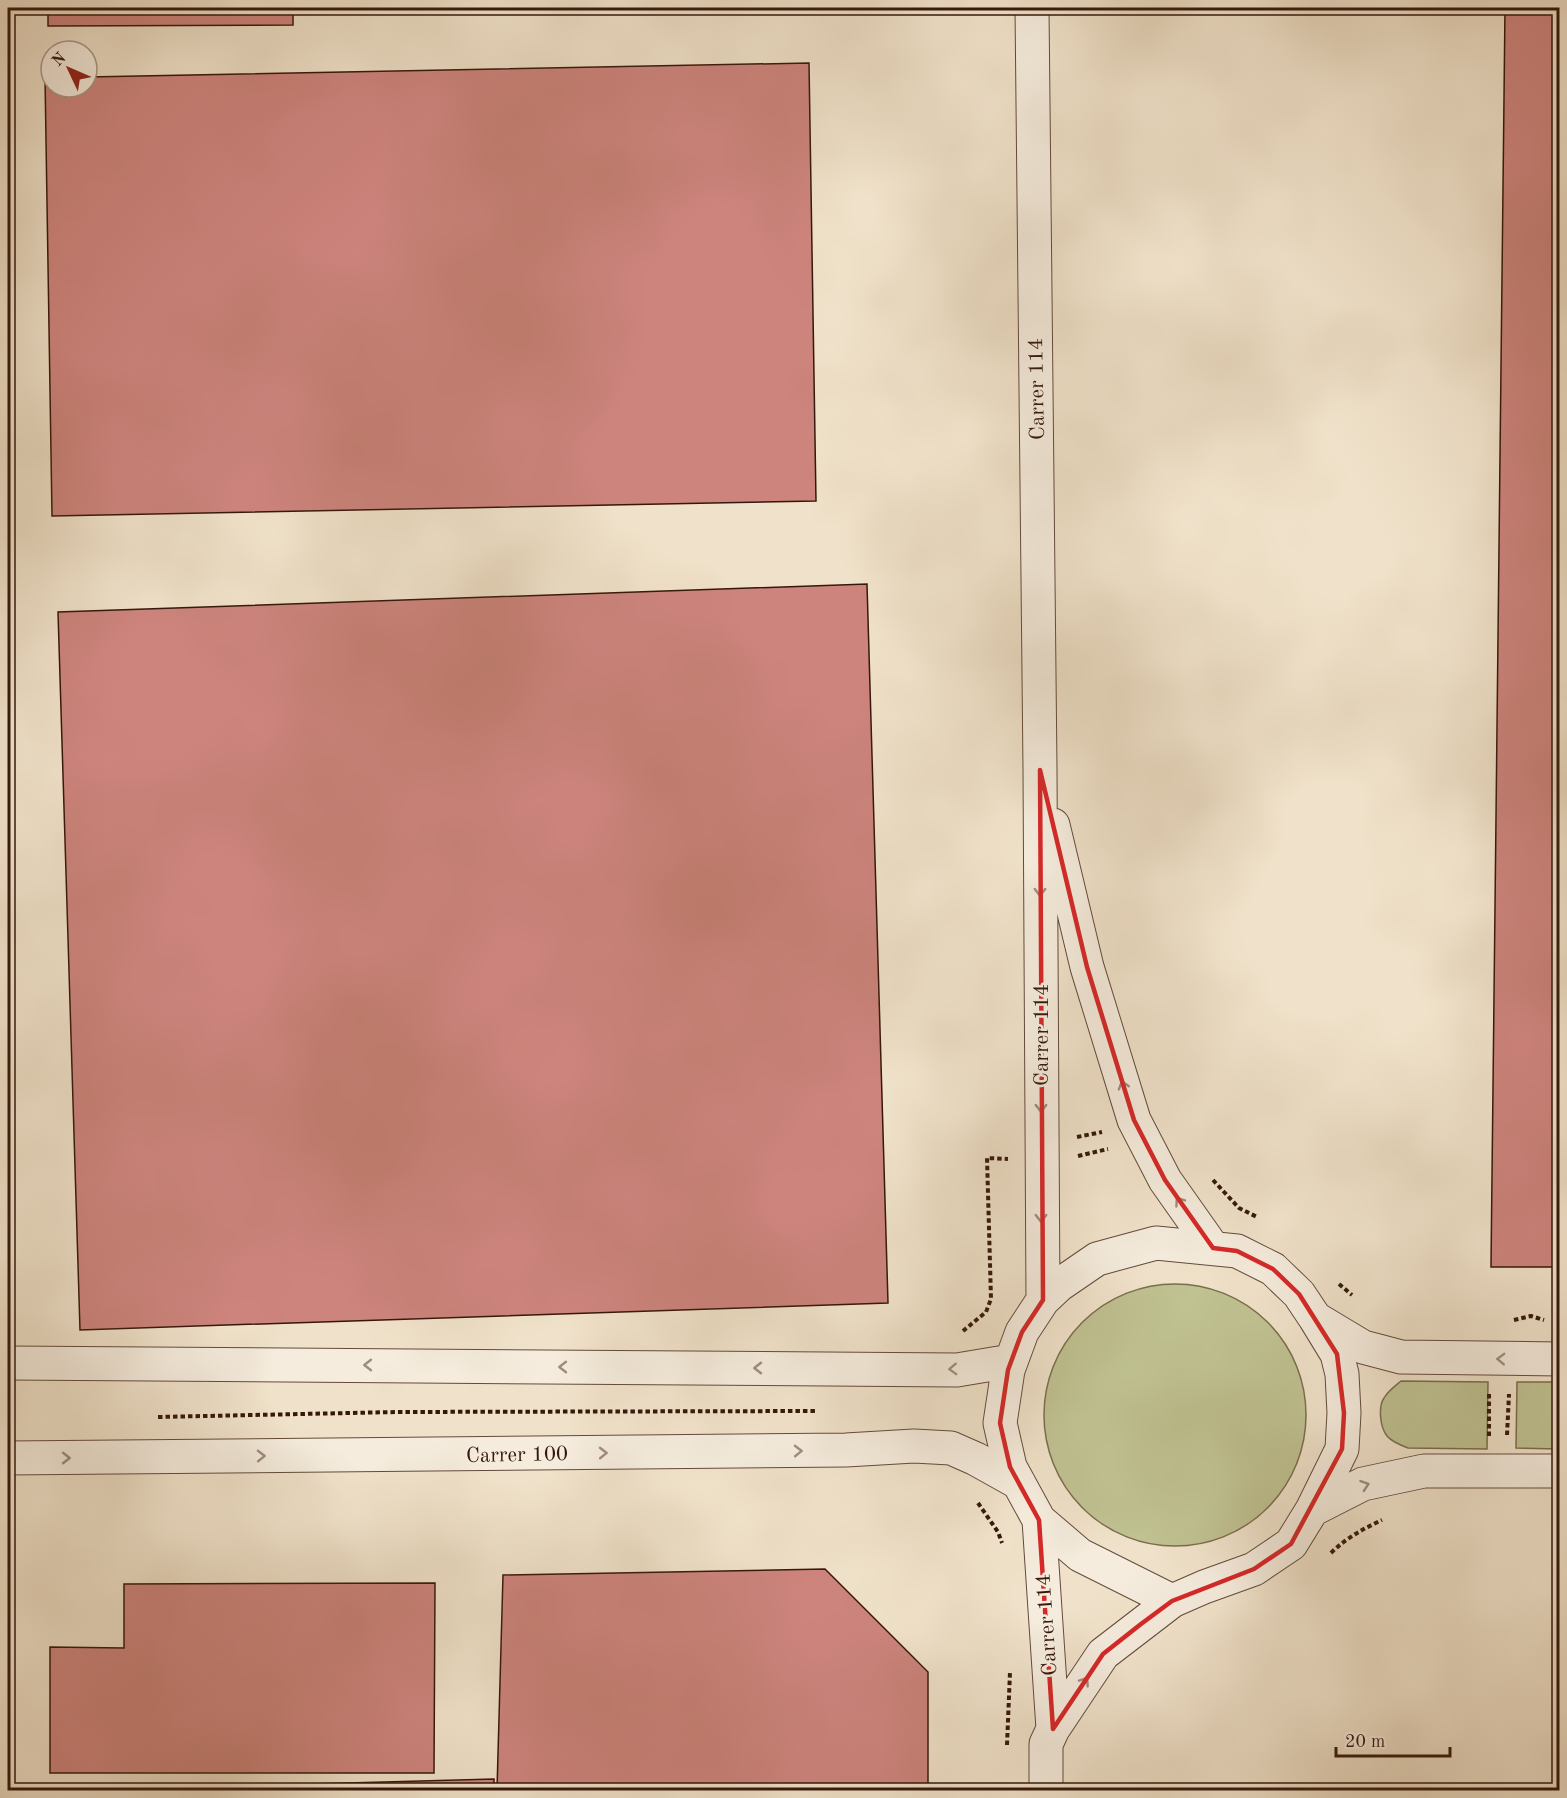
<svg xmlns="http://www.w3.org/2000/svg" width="1567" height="1798" font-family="'Old Standard TT',serif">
  <rect width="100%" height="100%" fill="#f0e2ca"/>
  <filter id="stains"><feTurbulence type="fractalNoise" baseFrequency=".00333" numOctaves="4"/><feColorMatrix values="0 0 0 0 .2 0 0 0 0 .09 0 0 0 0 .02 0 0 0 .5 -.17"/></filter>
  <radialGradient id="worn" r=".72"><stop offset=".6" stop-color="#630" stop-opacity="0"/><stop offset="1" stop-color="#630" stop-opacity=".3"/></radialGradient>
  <!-- green -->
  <path fill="#c0c292" stroke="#7a6d4f" stroke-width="1.5" d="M1044 1415a131 131 0 1 1 262 0a131 131 0 1 1-262 0Z
    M 1401,1381 L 1488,1382 L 1487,1449 L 1408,1448 C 1400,1445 1392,1442 1387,1436 C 1380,1427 1378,1407 1384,1398 C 1388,1391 1395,1386 1401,1381 Z
    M 1517,1382 L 1559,1382 L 1559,1449 L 1516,1448 Z"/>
  <!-- building -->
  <path fill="#cd847d" stroke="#35180c" stroke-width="1.5" d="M 48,8 L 293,8 L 293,25 L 48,26 Z
    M 1505,8 L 1560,8 L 1560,1267 L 1491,1267 Z
    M 809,63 L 816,501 L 52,516 L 45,77 L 51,77 L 51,87 L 87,87 L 87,77 Z
    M 867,584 L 888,1303 L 80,1330 L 58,612 Z
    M 825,1569 L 928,1672 L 928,1790 L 497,1790 L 503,1575 Z
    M 435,1583 L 434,1773 L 50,1773 L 50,1647 L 124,1648 L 124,1584 Z
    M 494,1779 L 494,1790 L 93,1790 Z"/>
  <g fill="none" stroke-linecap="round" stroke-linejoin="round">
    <!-- minor casing -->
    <g stroke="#644a3c" stroke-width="35">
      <path id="minor" d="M 1032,8 L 1040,770 L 1043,1300
        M 1053,825 L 1087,967 L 1134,1120 L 1165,1180 L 1213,1248
        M 1156,1243 L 1237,1251 L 1273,1269 L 1299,1294 L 1315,1318 L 1337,1354 L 1342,1374 L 1344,1413 L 1342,1449 L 1312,1510 L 1291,1544 L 1254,1569 L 1204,1587 L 1172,1601 L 1080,1555 L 1039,1520 L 1010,1467 L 1000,1423 L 1008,1370 L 1022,1332 L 1043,1300 L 1059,1285 L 1097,1259 Z
        M 1318,1320 L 1363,1347 L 1401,1357 L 1560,1359
        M 8,1363 L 957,1370 L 1011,1361
        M 8,1458 L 846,1450 L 914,1446 L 951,1448 L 976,1459 L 1019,1483
        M 1312,1510 L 1363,1484 L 1424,1471 L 1560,1471
        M 1039,1520 L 1053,1729
        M 1046,1790 L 1046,1744 L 1053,1729 L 1103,1654 L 1172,1601"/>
    </g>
    <!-- path -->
    <path stroke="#35180c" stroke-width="4" stroke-dasharray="4.5 3" stroke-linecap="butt" d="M 1077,1137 L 1102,1132
      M 1078,1156 L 1108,1149
      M 1213,1180 L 1239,1208 L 1257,1217
      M 1339,1284 L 1352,1295
      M 1514,1320 L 1531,1316 L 1544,1320
      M 963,1331 L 986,1312 L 991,1299 L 987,1158 L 1008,1159
      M 158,1417 L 397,1412 L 816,1411
      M 1507,1435 L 1509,1394
      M 1489,1436 L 1489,1392
      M 978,1503 L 998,1532 L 1002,1543
      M 1331,1553 C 1346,1538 1363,1529 1382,1520
      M 1007,1745 L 1010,1672"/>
    <!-- minor -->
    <use href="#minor" stroke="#f5ecdd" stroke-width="33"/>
  </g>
  <!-- one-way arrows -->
  <defs><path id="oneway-chevron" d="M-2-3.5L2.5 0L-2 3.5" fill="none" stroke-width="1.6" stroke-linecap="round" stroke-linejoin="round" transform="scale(1.5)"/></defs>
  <g stroke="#9f8d7f">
    <use href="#oneway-chevron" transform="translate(1040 892) rotate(90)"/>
    <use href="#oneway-chevron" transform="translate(1123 1085) rotate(-107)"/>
    <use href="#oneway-chevron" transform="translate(1041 1108) rotate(90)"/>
    <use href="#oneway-chevron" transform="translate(1179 1201) rotate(-125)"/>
    <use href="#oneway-chevron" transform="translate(1041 1218) rotate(90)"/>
    <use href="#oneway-chevron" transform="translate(1501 1359) rotate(-178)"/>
    <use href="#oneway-chevron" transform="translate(368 1365) rotate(-180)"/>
    <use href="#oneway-chevron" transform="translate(563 1367) rotate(-180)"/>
    <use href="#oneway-chevron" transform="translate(758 1368) rotate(-180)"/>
    <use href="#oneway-chevron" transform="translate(953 1369) rotate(178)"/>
    <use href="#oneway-chevron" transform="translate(798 1451) rotate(-1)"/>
    <use href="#oneway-chevron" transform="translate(603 1453) rotate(-1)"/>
    <use href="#oneway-chevron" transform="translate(261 1456) rotate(-1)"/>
    <use href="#oneway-chevron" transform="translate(66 1458)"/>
    <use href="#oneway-chevron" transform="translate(1365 1485) rotate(-19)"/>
    <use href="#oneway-chevron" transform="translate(1085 1681) rotate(-56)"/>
  </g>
  <!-- marked area -->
  <path fill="none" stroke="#d62828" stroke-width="4.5" stroke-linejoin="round" d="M 1040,770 L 1087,967 L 1134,1120 L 1165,1180 L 1213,1248 L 1237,1251 L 1273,1269 L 1299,1294 L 1337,1354 L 1344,1413 L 1342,1449 L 1291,1544 L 1254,1569 L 1172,1601 L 1141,1624 L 1103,1654 L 1053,1729 L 1039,1520 L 1010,1467 L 1000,1423 L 1008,1370 L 1022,1332 L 1043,1300 Z"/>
  <g text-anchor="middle" stroke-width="5" stroke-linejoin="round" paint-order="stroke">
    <!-- street labels -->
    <g font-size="21" fill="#35180c" stroke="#f5ecdd">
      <text transform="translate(1036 389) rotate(-91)" y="7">Carrer 114</text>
      <text transform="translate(1041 1035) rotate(-90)" y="7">Carrer 114</text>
      <text transform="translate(517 1454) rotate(-1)" y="7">Carrer 100</text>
      <text transform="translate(1046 1625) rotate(-94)" y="7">Carrer 114</text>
    </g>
  </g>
  <!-- margin -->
  <rect width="1567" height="1798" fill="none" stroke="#f0e2ca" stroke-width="30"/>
  <rect x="9" y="9" width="1549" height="1780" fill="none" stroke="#35180c" stroke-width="3"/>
  <rect x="15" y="15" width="1537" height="1768" fill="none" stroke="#35180c" stroke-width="1.5"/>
  <!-- north arrow -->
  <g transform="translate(69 69) rotate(314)"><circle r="28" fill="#f5ecdd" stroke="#a89789" stroke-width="1.5"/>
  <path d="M0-4.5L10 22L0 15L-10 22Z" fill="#8f2418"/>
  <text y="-9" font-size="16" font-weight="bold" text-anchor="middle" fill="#35180c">N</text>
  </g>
  <!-- scale -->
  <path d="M1336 1747v9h114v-9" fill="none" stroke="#35180c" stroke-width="3"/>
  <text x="1345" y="1747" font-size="18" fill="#35180c" stroke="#f5ecdd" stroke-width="4.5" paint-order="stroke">20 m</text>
  <rect width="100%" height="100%" filter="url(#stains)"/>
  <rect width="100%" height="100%" fill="url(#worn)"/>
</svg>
